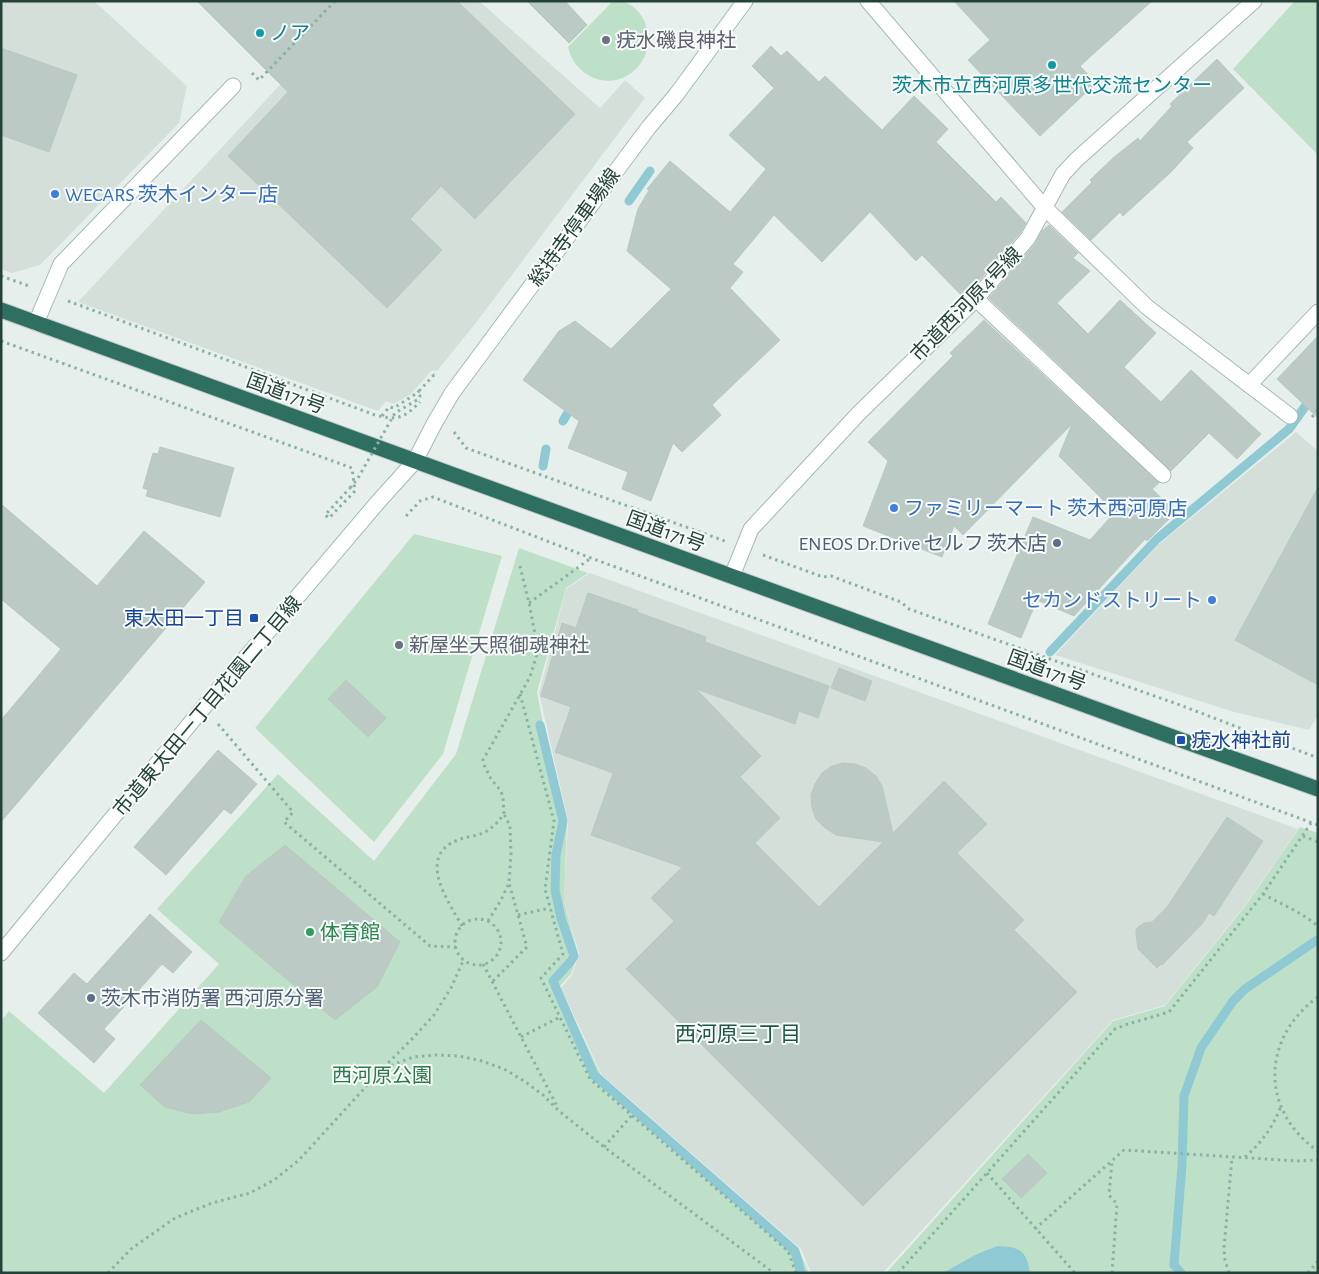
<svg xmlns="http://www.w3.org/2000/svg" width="1319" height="1274" font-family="'Alegreya Sans','Noto Sans JP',sans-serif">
  <rect width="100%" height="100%" fill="#e6efeb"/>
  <!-- built -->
  <path fill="#d4dfda" d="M 1,1 L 94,1 L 187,86 L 179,123 L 40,265 L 12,273 L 1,269 Z
    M 358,1 L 479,1 L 600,108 L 625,80 L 645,98 L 475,324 L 437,371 L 432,370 L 411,394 L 394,404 L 386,401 L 378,411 L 78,302 Z
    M 1296,432 L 1318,451 L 1318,715 L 1309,730 L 1234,712 L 1055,655 L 1158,545 Z
    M 590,573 L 1298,829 L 1246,904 L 1165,1005 L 1113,1020 L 883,1273 L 811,1273 L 801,1249 L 602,1075 L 561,988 L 572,975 L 579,954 L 564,900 L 568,821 L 539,693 L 566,589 Z"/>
  <!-- green -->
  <path fill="#bfe0c8" d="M 613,1 C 626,1 635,5 642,17 C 664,53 625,97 588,75 C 582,71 575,65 572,58 C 570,55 569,51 568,47 Z
    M 1295,1 L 1318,1 L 1318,155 L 1233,69 Z
    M 414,534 L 502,556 L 443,754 L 374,842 L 255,728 Z
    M 519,548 L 588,573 L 566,588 L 537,692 L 543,723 L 537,725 L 567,821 L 564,901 L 578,954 L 571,974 L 559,987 L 601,1075 L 800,1252 L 809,1273 L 1,1273 L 1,1021 L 9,1011 L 104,1093 L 219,964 L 157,909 L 278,774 L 374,861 L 456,754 Z
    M 1300,827 L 1318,833 L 1318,1273 L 886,1273 L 1113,1021 L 1165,1006 L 1246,905 Z"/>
  <!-- water -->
  <path fill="#8ec9d4" d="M 998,1246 C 1020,1247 1026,1250 1030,1273 L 943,1273 L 977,1254 Z"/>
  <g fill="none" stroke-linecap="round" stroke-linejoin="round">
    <!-- stream -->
    <path stroke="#8ec9d4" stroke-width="9" d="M 629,201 L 650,171
      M 563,421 L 573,404
      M 543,466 L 546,449
      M 1050,652 L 1157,539 L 1289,429 L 1312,397
      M 540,725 L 563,821 L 556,855 L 555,890 L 561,918 L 574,956 L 571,961 L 553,981 L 594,1075 L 795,1251 L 801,1273
      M 1181,1273 L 1174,1265 L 1182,1165 L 1184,1096 L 1201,1048 L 1233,1001 L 1245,989 L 1317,940"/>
  </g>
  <!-- building -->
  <path fill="#bbcac4" stroke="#b8c9c2" d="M 197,1 L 457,1 L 575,114 L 475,219 L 441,186 L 410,219 L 442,250 L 387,308 L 228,156 L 288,92 Z
    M 527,1 L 565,1 L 587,25 L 569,43 Z
    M 954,1 L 1152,1 L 1080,66 L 1096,83 L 1040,136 L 968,60 L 990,40 Z
    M 771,46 L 781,56 L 787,51 L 819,82 L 825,76 L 882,130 L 914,96 L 948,129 L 936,142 L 996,202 L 1001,197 L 1026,223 L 1020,233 L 964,298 L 922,255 L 916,261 L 870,212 L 822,262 L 774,215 L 733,264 L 743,272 L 730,288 L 780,340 L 712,405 L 721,415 L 682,452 L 673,443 L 651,501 L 622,489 L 628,472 L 568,448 L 579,421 L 523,380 L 559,331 L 575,321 L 611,349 L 671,289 L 627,251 L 638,209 L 649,190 L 647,189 L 670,161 L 730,212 L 766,169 L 729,135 L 774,88 L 752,66 Z
    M 1,48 L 77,75 L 49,152 L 1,135 Z
    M 1217,59 L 1244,88 L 1187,142 L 1193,148 L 1171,172 L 1123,216 L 1120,212 L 1091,240 L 1062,212 L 1092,182 L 1090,180 L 1113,158 L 1138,138 L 1140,141 L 1172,106 L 1170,104 Z
    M 1049,225 L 1078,253 L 1073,258 L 1090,271 L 1057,303 L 1088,334 L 1120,300 L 1156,333 L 1124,367 L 1161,402 L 1191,370 L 1261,434 L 1237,459 L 1209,433 L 1171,471 L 989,298 L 1035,244 L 1042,231 Z
    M 984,320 L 1159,483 L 1152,489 L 1176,512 L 1147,541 L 1145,539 L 1074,616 L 1037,600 L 1021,638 L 988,624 L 1033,517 L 1090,540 L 1115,512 L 1059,456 L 1072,424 L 963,535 L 954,526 L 942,557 L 863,526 L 888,461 L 868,442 L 953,356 L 950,353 Z
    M 1318,336 L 1318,418 L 1277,379 Z
    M 160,447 L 234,468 L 220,517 L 146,496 L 148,490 L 143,488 L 153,453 L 158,454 Z
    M 1318,487 L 1318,685 L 1235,640 Z
    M 1,504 L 97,586 L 144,531 L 205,582 L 1,822 L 1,720 L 61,649 L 1,599 Z
    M 588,593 L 638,610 L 637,612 L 706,637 L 705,642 L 829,686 L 818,718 L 799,711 L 795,724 L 696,689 L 761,756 L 740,777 L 780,818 L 755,843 L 819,907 L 883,842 L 836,835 L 825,828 L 816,819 L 812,808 L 811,795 L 815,784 L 822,773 L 832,766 L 843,763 L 855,764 L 866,768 L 876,776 L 882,786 L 893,833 L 944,781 L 987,824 L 957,853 L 1024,920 L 1014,930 L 1077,992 L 863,1206 L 626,969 L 674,921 L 651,898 L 682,867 L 591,835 L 613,773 L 555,752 L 571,707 L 541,696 L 562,623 L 576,628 Z
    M 839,668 L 872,681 L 865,701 L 831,688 Z
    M 346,680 L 386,718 L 368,737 L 328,699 Z
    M 218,750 L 257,784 L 231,814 L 224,809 L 166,875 L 134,847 Z
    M 1227,817 L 1263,841 L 1214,916 L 1209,913 L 1202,924 L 1162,965 L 1161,964 L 1157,968 L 1138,949 L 1136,935 L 1136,930 L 1138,927 L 1144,923 L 1152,922 L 1167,907 Z
    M 285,845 L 400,942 L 377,987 L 335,1020 L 219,922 L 246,876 Z
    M 150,914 L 192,952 L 173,973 L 162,964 L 104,1029 L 115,1039 L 94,1063 L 38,1013 L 74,973 L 87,984 Z
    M 201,1020 L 271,1078 L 249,1102 L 219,1112 L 192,1114 L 165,1107 L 140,1085 Z
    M 1028,1154 L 1047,1173 L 1021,1198 L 1002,1179 Z"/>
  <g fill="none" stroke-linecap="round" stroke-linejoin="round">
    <!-- street casing -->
    <g stroke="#a8b8b2" stroke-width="17">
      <path id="street" d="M 868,1 L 1045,208 L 1147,307 L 1290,416
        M 976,299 L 1163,475
        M 36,323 L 61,264 L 233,86
        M 1249,385 L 1318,312
        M 732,576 L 751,529 L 859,413 L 976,299 L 1028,238 L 1063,174 L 1076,160 L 1254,1"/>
    </g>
    <!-- secondary casing -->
    <g stroke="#a4bbb3" stroke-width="17">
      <path id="secondary" d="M 1,953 L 203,708 L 378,502 L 415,461 L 434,424 L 452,393 L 628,155 L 649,127 L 676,95 L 745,1"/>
    </g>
    <!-- highway casing -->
    <g stroke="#c2cac8" stroke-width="17">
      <path id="highway" d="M 1,310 L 1181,740 L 1318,789"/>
    </g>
    <!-- path -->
    <path stroke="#86b3a5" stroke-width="3" stroke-dasharray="2.5 4" stroke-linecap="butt" d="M 252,73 L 259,80 L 335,1
      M 1,276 L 29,286
      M 68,301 L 375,415 C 397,421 404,418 420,402
      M 1,341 L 352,468 L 355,491 L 329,518 L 325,515 L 350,488
      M 419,391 L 434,375 L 437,377
      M 382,416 L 389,407 L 394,408 L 417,393
      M 1312,417 L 1318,410
      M 454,432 L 466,448 L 725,541
      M 406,516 L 420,501 L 433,497 L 591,558 L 1318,825
      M 763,555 L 823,577 L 831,576 L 901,602 L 909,609 L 1180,705 L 1318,758
      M 529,603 L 591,558
      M 520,694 L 554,821 L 545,889 L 563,954 L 541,978 L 590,1079 L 788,1251 L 796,1273
      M 218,724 L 293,812 L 284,822 L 430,946 L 456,947
      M 1303,836 L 1318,842
      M 1263,894 C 1275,901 1311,917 1318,927
      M 518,915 L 550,908
      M455 942a23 23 0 1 1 46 0a23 23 0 1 1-46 0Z
      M 488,921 L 501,900 L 509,883 L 511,854 L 510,826 L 504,814
      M 462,926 C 448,901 416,856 458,840 C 463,838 468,837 473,836 C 488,833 495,826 504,814 L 503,798 L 501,791 L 491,779 L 485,767 L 483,760 L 530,677 L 538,650 L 529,603 L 519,562
      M 483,964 L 557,1106
      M 493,981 L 527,947 L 509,883
      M 1318,997 C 1261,1038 1260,1111 1318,1151
      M 521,1037 L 560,1017
      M 385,1068 L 413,1057 L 436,1055 L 459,1056 L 482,1061 L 504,1069 L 524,1081 L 543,1095 L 559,1111 L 604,1147 L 774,1273
      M 604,1147 L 632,1115
      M 1245,1157 C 1262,1142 1273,1127 1281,1106
      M 987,1173 L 1075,1273
      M 1035,1229 L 1124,1150 L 1297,1161 L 1318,1160
      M 108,1273 L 131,1249 L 175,1218 L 212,1203 L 250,1193 L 274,1180 L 299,1160 L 382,1069 L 413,1038 L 434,1015 L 451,988 L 464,959
      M 898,1273 L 1115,1029 L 1128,1024 L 1169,1012 L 1263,894 L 1311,823
      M 1112,1273 L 1117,1204 L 1109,1195 L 1112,1161
      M 1229,1273 L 1225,1260 L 1224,1248 L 1232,1157
      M 1308,1273 L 1318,1261"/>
    <!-- street -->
    <use href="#street" stroke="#fff" stroke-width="15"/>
    <!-- secondary -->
    <use href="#secondary" stroke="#fff" stroke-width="15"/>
    <!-- highway -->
    <use href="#highway" stroke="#2f6f62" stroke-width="15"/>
    <!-- path-bridge -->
    <path stroke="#86b3a5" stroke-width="3" stroke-dasharray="2.5 4" stroke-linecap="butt" d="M 350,488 L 358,478 L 395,413 L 417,400 L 420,396 L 417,393 L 419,391"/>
  </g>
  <!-- markers -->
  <g fill="#0f9aa8" stroke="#f7fbf9" stroke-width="2">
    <circle cx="260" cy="33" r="5"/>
    <circle cx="1052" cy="65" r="5"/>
  </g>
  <g fill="#6b7280" stroke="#f7fbf9" stroke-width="2">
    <circle cx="606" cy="40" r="5"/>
    <circle cx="399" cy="645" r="5"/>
  </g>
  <g fill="#3f7fe0" stroke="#f7fbf9" stroke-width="2">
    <circle cx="55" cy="194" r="5"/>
    <circle cx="894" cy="508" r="5"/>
    <circle cx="1212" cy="600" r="5"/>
  </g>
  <g fill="#5c6f8a" stroke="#f7fbf9" stroke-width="2">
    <circle cx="1057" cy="543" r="5"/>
    <circle cx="91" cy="998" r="5"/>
  </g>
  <g fill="#1a4fb4" stroke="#f7fbf9" stroke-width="2">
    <rect x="249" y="613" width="10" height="10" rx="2.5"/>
    <rect x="1176" y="735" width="10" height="10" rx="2.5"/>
  </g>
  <circle fill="#2e9e5b" stroke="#f7fbf9" stroke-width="2" cx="310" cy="932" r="5"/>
  <g text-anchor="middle" stroke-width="4" stroke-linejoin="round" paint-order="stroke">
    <!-- culture labels -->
    <g font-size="20" fill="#0d838f" stroke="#f7fbf9" text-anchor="start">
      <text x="270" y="40">ノア</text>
      <text x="1052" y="92" text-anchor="middle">茨木市立西河原多世代交流センター</text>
    </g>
    <!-- worship labels -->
    <g font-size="20" fill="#5b616d" stroke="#f7fbf9" text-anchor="start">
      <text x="616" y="47">疣水磯良神社</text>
      <text x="409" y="652">新屋坐天照御魂神社</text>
    </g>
    <!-- shop labels -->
    <g font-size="20" fill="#366cbe" stroke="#f7fbf9" text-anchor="start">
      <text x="65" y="201">WECARS 茨木インター店</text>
      <text x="904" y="515">ファミリーマート 茨木西河原店</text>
      <text x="1202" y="607" text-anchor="end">セカンドストリート</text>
    </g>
    <!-- street labels -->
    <g font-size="20" fill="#24423a" stroke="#f7fbf9">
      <text transform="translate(574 227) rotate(-54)" y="7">総持寺停車場線</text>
      <text transform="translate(966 304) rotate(-46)" y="7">市道西河原4号線</text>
      <text transform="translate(286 393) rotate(20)" y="7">国道171号</text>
      <text transform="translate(666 531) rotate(20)" y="7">国道171号</text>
      <text transform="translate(1047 670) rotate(20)" y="7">国道171号</text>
      <text transform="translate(207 706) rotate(-50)" y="7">市道東太田一丁目花園二丁目線</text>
    </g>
    <!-- service labels -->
    <g font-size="20" fill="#4e5e75" stroke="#f7fbf9" text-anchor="end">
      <text x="1047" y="550">ENEOS Dr.Drive セルフ 茨木店</text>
      <text x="101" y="1005" text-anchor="start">茨木市消防署 西河原分署</text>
    </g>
    <!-- transit labels -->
    <g font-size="20" fill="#164399" stroke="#f7fbf9" text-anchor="end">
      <text x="244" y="625">東太田一丁目</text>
      <text x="1191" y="747" text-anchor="start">疣水神社前</text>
    </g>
    <!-- leisure labels -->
    <g font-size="20" fill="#27864d" stroke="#f7fbf9" text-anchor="start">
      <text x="320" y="939">体育館</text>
    </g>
    <!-- park labels -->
    <g font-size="20" fill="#2d7a4b" stroke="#f7fbf9">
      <text x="382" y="1082">西河原公園</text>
    </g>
    <!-- neighbourhood labels -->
    <g font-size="21" fill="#1f5548" stroke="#f7fbf9">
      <text x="738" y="1041">西河原三丁目</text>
    </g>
  </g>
  <!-- border -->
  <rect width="1319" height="1274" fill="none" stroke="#24423a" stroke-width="5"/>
</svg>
